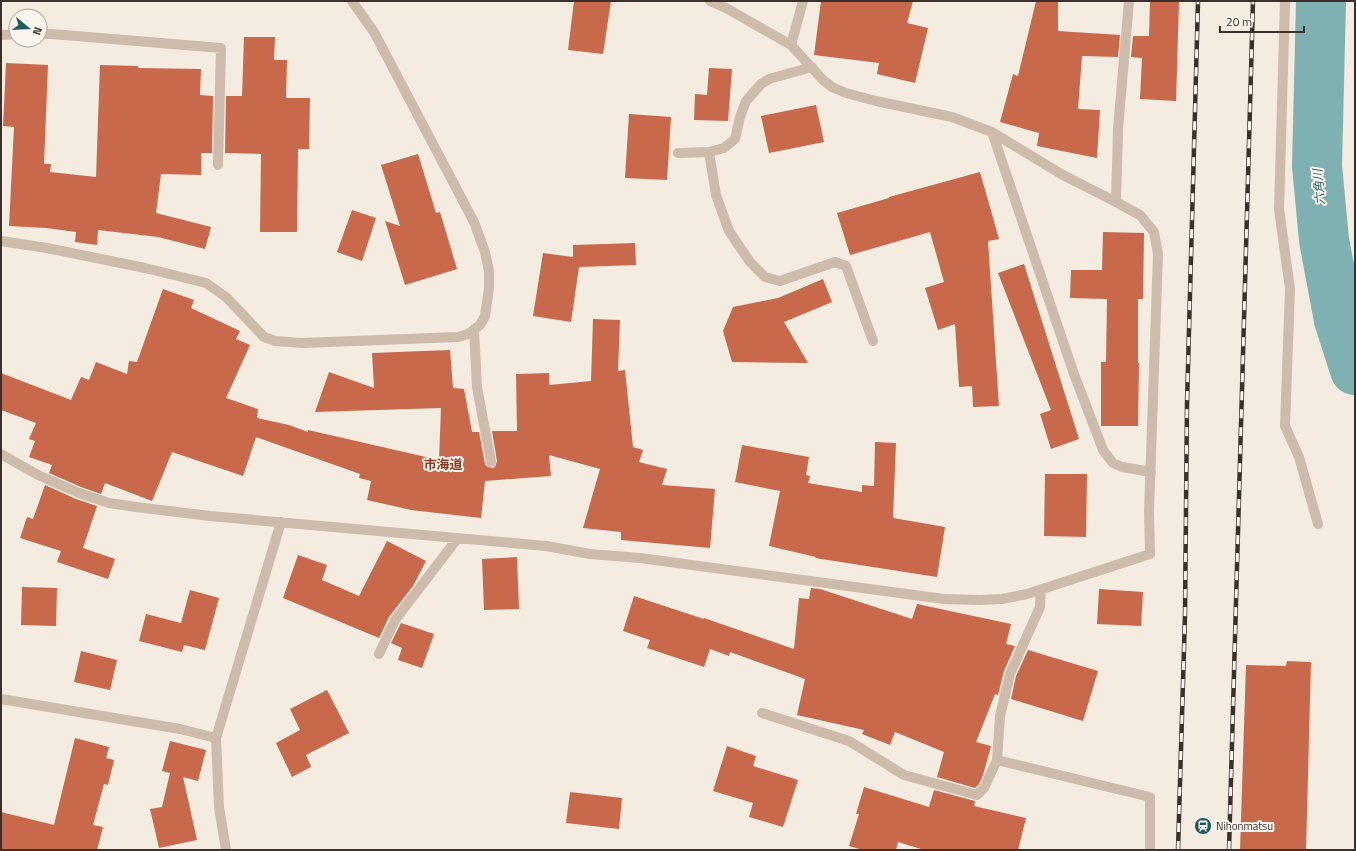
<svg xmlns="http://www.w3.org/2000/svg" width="1356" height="851" font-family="'Titillium Web','Noto Sans JP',sans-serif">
  <rect width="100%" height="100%" fill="#f4ebe1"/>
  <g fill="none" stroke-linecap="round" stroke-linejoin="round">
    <!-- river -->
    <path stroke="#7fb0b2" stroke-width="50" d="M 1321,1 L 1317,166 L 1324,240 L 1339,320 L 1355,370"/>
  </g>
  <!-- building -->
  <path fill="#c8694b" d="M 574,1 L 611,1 L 603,54 L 568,50 Z
    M 821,1 L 913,1 L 907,23 L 928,28 L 915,83 L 877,74 L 879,63 L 814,55 Z
    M 1036,1 L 1058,1 L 1058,31 L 1120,35 L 1118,57 L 1082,56 L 1078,109 L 1100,110 L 1097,158 L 1037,146 L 1039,133 L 1000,122 L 1013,74 L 1018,76 Z
    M 1150,1 L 1179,1 L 1176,101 L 1140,99 L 1142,58 L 1131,57 L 1133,36 L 1149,36 Z
    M 244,37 L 275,37 L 274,60 L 287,60 L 286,98 L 310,98 L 309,149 L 298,149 L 297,232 L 260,232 L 261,154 L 225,153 L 226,96 L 242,96 Z
    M 6,63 L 48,65 L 44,164 L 51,164 L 50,172 L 96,177 L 100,65 L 138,66 L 138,68 L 201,69 L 200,95 L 213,96 L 212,153 L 201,153 L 201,175 L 161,174 L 156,213 L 211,227 L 205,249 L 158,237 L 98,230 L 97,245 L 75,242 L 76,232 L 46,228 L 9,226 L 14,127 L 3,126 Z
    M 709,68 L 732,69 L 728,121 L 694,120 L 695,94 L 707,95 Z
    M 816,105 L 824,142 L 769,153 L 761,116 Z
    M 629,114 L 671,117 L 667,180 L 625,178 Z
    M 418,154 L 436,213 L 440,212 L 457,269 L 405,285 L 385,221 L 400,226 L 381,165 Z
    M 980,172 L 999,239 L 988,241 L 999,406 L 973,407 L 972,386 L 959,387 L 955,324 L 938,330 L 925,288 L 944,282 L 930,232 L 850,255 L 837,213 L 889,198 L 889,197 Z
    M 352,210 L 376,218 L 362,261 L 337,252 Z
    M 1103,232 L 1144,233 L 1143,299 L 1138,299 L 1138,363 L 1139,363 L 1138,426 L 1101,426 L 1101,362 L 1106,362 L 1107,299 L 1070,298 L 1071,270 L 1102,270 Z
    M 635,243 L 636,265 L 579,267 L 571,322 L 533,316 L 543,253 L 573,257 L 573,245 Z
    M 1024,264 L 1079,439 L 1051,449 L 1040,414 L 1051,410 L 998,273 Z
    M 823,279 L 832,302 L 784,322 L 808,363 L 732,362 L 723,331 L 733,307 L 778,298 Z
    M 163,289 L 194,300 L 191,308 L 240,331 L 236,339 L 250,345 L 226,398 L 258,409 L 257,418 L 289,425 L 308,432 L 308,430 L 439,460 L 441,408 L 315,412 L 329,372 L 374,388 L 372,353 L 450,350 L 453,388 L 464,389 L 472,432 L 479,432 L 485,464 L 486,466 L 492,468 L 495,467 L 497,461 L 492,431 L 517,431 L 516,374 L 549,373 L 549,385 L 591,381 L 593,319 L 620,320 L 618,371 L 625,370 L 633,447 L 643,450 L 639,462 L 667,469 L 662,485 L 715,489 L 710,548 L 621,540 L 621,532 L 583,528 L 600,469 L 549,455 L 551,476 L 485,481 L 481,518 L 411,510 L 367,500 L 371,481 L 359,478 L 360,474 L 256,437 L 243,476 L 172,452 L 152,501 L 105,483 L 101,494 L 81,487 L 49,473 L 52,465 L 29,457 L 35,441 L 29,439 L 36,423 L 1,410 L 1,373 L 71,400 L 81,377 L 89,380 L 96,362 L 127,374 L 129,361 L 137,362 Z
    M 875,442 L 896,443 L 893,518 L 945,527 L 937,577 L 815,558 L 816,557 L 769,546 L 780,491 L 735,482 L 742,445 L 809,457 L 806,475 L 810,476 L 808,483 L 862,492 L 862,485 L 874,486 Z
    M 1045,474 L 1087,474 L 1086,537 L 1044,536 Z
    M 45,485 L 76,499 L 97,506 L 83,548 L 115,559 L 108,579 L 57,562 L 61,551 L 20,538 L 27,517 L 33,519 Z
    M 387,541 L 426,561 L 413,586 L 389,617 L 379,638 L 283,598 L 298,555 L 327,565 L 322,580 L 359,596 Z
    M 517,557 L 519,609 L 484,610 L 482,559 Z
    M 22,587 L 57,588 L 56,626 L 21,625 Z
    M 811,588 L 820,589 L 912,619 L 917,604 L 1011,624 L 1006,644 L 1015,646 L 1004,671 L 998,695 L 995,694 L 976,742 L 991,746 L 983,775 L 979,784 L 975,788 L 937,777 L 944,752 L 895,732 L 890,745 L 862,734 L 864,730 L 797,715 L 805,679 L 730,652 L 729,656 L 710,649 L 704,667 L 647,648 L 650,640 L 623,631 L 634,596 L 704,619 L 704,618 L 794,649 L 799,598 L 809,599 Z
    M 1099,589 L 1143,592 L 1141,626 L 1097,624 Z
    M 190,590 L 219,598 L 205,650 L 184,645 L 182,652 L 139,641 L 146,614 L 181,623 Z
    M 401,623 L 434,634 L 422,668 L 398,660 L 402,648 L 391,643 Z
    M 1028,650 L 1098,671 L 1083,721 L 1011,699 L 1016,676 Z
    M 81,651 L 117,660 L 110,690 L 74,682 Z
    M 1287,661 L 1311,662 L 1306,850 L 1240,850 L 1246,665 L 1286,666 Z
    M 327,690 L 349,733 L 306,755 L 311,767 L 292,777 L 276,743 L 300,730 L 290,709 Z
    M 75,738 L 109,747 L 106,758 L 114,760 L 108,785 L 104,784 L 93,825 L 103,827 L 97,850 L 1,850 L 1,812 L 54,825 Z
    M 170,741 L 206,750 L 198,781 L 183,777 L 197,840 L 159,848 L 150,809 L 162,807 L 170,773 L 162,771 Z
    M 727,746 L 756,756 L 753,766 L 798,780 L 783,827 L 749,817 L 753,803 L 713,791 Z
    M 864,787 L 929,807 L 934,790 L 975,801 L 974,806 L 1026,818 L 1018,850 L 924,850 L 898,842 L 896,850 L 863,850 L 849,846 L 859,814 L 856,814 Z
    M 570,792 L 622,798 L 619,829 L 566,823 Z"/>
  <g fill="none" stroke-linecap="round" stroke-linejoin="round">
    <!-- minor -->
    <path stroke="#cdbbac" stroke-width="10" d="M 710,1 L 726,8 L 791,45 L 823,80 L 832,87 L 846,93 L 876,101 L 952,117 L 992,132 L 1061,174 L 1116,202
      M 1285,1 L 1279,209 L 1290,289 L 1285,426 L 1299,457 L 1318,524
      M 40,34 L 52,34 L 221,48 L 218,165
      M 1,35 L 16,34
      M 791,45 L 803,1
      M 992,132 L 1074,374 L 1103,450 L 1113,463 L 1122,467 L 1151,472
      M 709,152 L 716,195 L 729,231 L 750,262 L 765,277 L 780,281 L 835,262 L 846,266 L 873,341
      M 678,153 L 709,152 L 724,148 L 735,139 L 740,117 L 746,101 L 761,84 L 769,79 L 812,67
      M 1,241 L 47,248 L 145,268 L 206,283 L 226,297 L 264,337 L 275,341 L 302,343 L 458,337 L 468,334 L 480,325 L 485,316 L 489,288 L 489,271 L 485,252 L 474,222 L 415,110 L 374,32 L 352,1
      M 474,329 L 477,387 L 491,462
      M 1,454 L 38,475 L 79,493 L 109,503 L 136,507 L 210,516 L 546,546 L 590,554 L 640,558 L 944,599 L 980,600 L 1002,599 L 1027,594 L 1150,554 L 1149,512 L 1158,254 L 1154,232 L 1140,215 L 1116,202 L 1118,129 L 1129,1
      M 1041,590 L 1040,607 L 1010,674 L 1000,716 L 997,760 L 1150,797 L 1150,850
      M 379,654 L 395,620 L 457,539
      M 1,699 L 180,729 L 216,738
      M 762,713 L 849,741 L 904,775 L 977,795 L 984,788 L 997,760
      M 226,850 L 219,807 L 216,738 L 281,522"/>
    <!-- rail casing -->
    <g stroke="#3b302b" stroke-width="4.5">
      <path id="rail" d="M 1178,850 L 1185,615 L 1187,404 L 1198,1
        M 1229,850 L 1253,1"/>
    </g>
    <!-- rail -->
    <use href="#rail" stroke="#fbf5ee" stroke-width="3" stroke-dasharray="9" stroke-linecap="butt"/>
  </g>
  <!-- icons -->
  <defs>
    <g id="station-disc" transform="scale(0.9)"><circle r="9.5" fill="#1f5a5e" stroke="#fbf5ee"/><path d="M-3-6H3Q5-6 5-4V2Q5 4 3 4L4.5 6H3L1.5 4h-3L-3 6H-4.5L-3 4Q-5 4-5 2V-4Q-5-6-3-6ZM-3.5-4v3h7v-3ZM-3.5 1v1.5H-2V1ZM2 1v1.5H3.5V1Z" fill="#fff"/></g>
  </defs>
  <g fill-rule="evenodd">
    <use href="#station-disc" x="1203" y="826"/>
  </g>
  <g text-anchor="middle" stroke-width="4" stroke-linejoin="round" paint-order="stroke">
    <!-- poi labels -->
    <g font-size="11" fill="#3b302b" stroke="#fbf5ee" text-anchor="start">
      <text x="1216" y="830">Nihonmatsu</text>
    </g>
    <!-- water labels -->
    <g font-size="12" font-style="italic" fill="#1f5a5e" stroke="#fbf5ee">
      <text transform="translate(1319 187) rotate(-95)" y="4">六角川</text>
    </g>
    <!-- quarter labels -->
    <g font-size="13" font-weight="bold" fill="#8c3b22" stroke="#fbf5ee">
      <text x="443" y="469">市海道</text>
    </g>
  </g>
  <!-- border -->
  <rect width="1356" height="851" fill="none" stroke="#3b302b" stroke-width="4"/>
  <!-- north arrow -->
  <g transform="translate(28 28) rotate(108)"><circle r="19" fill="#fbf5ee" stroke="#aea6a0"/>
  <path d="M0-3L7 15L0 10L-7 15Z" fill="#1f5a5e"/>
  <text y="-6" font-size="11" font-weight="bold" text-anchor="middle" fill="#3b302b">N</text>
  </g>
  <!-- scale -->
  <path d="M1220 26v6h84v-6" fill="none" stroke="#3b302b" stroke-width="2"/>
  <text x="1226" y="26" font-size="12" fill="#3b302b" stroke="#fbf5ee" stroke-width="3" paint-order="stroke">20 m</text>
</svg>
